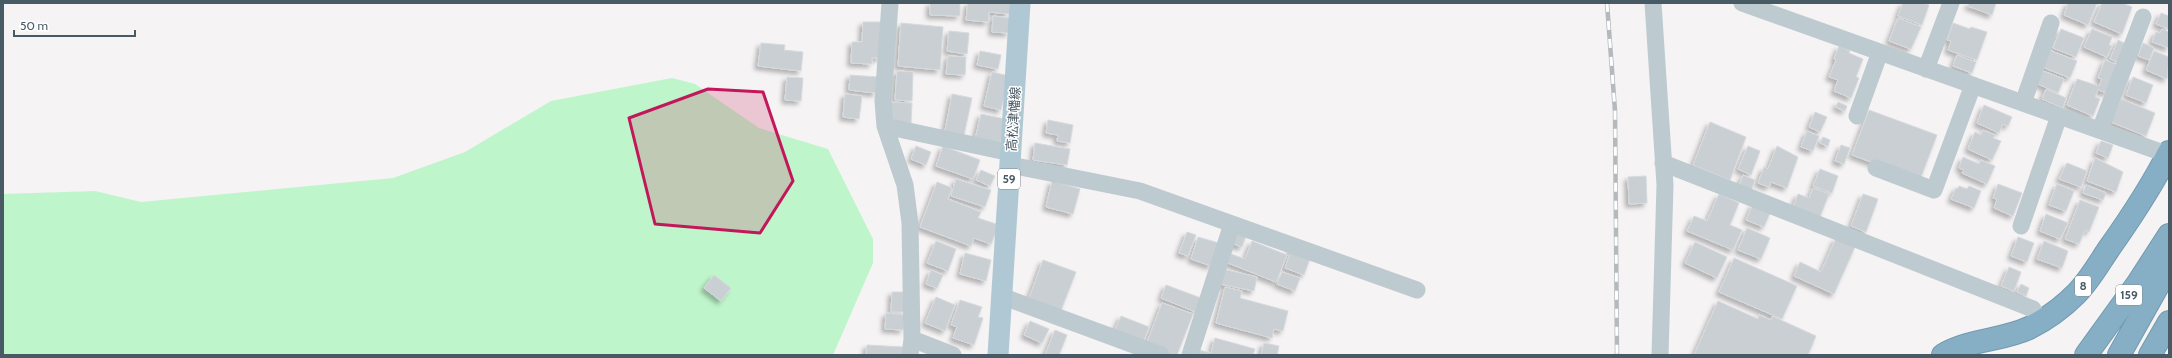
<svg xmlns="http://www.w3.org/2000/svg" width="2172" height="358" font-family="Cabin,'Noto Sans JP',sans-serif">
  <defs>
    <filter id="shadow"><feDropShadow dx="-3.5" dy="3.5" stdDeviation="2" flood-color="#0004"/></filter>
  </defs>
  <rect width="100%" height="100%" fill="#f5f3f3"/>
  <!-- green -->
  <path fill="#bff5cb" d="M 672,78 L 695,84 L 759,128 L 828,149 L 873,239 L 873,263 L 833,355 L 3,355 L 3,194 L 95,191 L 141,202 L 393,178 L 465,152 L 551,101 Z"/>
  <!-- building -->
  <path fill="#c9cfd3" stroke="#d6dade" filter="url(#shadow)" d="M 930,3 L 960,3 L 960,16 L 930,15 Z
    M 968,3 L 1010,3 L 1009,14 L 989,12 L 988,22 L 966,20 Z
    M 1903,3 L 1922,3 L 1929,5 L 1922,25 L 1898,16 Z
    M 1969,3 L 1996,3 L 1992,15 L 1968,6 Z
    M 2068,3 L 2097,3 L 2088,25 L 2064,15 Z
    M 2102,3 L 2122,3 L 2132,7 L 2122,34 L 2094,22 Z
    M 2161,13 L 2169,16 L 2169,29 L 2156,24 Z
    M 993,16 L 1010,18 L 1009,33 L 992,32 Z
    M 1898,18 L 1921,27 L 1911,49 L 1889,41 Z
    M 863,22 L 881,22 L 880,58 L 872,58 L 872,64 L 851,63 L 852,42 L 862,42 Z
    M 901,23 L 943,27 L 940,70 L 898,66 Z
    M 1953,23 L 1970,29 L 1971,27 L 1987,32 L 1977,60 L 1948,50 L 1951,41 L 1947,40 Z
    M 2061,29 L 2084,38 L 2076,57 L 2053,48 Z
    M 2092,29 L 2112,37 L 2109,45 L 2112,46 L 2107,57 L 2084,47 Z
    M 2162,29 L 2169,32 L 2169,48 L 2152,42 L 2156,32 L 2160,33 Z
    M 949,31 L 969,33 L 967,54 L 947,51 Z
    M 2118,40 L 2126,44 L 2118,62 L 2110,59 Z
    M 761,43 L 785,45 L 784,50 L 803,52 L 801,71 L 758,66 Z
    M 2143,43 L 2154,48 L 2149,60 L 2138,56 Z
    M 1839,46 L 1850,51 L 1849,53 L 1863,59 L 1856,77 L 1859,78 L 1851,98 L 1834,91 L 1838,80 L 1829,77 L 1836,60 L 1834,59 Z
    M 2049,50 L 2077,61 L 2070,78 L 2042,67 Z
    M 980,51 L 1001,55 L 998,69 L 977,65 Z
    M 2154,51 L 2169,57 L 2167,79 L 2146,70 Z
    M 1957,55 L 1976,62 L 1972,73 L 1953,66 Z
    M 948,56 L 966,57 L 965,75 L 946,74 Z
    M 2105,60 L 2118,65 L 2107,93 L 2098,90 L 2095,97 L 2100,99 L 2093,116 L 2067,105 L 2077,79 L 2099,86 L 2102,79 L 2098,78 Z
    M 897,71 L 913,72 L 912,101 L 895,100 Z
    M 2043,71 L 2064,79 L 2058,93 L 2038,84 Z
    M 992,72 L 1009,76 L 1001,110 L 984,106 Z
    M 850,75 L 878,77 L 876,93 L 849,90 Z
    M 787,77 L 803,78 L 801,101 L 785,100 Z
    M 2133,77 L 2153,85 L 2146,103 L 2126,95 Z
    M 2046,89 L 2066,98 L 2063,108 L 2042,99 Z
    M 845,94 L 862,96 L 859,119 L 843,117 Z
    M 952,94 L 972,98 L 964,135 L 945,131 Z
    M 2121,99 L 2155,113 L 2146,136 L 2111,122 Z
    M 890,102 L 912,103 L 911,123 L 889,122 Z
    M 1838,102 L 1847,106 L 1845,111 L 1836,107 Z
    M 1984,105 L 2012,117 L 2008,126 L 2003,124 L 1999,133 L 1977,123 Z
    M 1869,110 L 1937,135 L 1920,180 L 1852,155 Z
    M 1815,112 L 1827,117 L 1820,132 L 1809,127 Z
    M 981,114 L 1005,119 L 1000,145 L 975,139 Z
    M 1048,120 L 1073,125 L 1070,143 L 1057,141 L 1058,135 L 1046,133 Z
    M 1710,122 L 1746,137 L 1730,180 L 1693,165 Z
    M 1983,130 L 1995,135 L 1993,138 L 2001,141 L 1992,160 L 1968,149 L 1975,132 L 1981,135 Z
    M 1807,131 L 1819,136 L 1813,151 L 1801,147 Z
    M 1823,137 L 1830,140 L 1828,146 L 1820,143 Z
    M 2101,141 L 2113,145 L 2108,158 L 2096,153 Z
    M 1035,143 L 1070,149 L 1067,165 L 1033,160 Z
    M 1841,145 L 1850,148 L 1844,164 L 1835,161 Z
    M 916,146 L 931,152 L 926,165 L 911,159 Z
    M 943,146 L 980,160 L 973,179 L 936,166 Z
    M 1748,146 L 1760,151 L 1751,175 L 1738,169 Z
    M 1777,146 L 1798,157 L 1787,188 L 1771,182 L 1769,187 L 1758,183 L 1764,167 L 1768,169 Z
    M 1963,157 L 1979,164 L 1981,160 L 1995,166 L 1987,184 L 1962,173 L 1964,170 L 1959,168 Z
    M 2095,158 L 2123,172 L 2116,192 L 2087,181 Z
    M 2067,163 L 2087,171 L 2081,187 L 2059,179 Z
    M 1820,169 L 1838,176 L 1832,193 L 1813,186 Z
    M 981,170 L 995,176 L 990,186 L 976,180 Z
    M 1743,175 L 1755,180 L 1751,191 L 1739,186 Z
    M 1646,176 L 1647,203 L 1629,204 L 1628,177 Z
    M 956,179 L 991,190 L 985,207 L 951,196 Z
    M 1052,181 L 1080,189 L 1073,214 L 1046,207 Z
    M 937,182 L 952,188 L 948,199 L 981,212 L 978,218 L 999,225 L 991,244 L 974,238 L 971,246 L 920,227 Z
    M 1998,184 L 2022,193 L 2013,216 L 1994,208 L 1997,199 L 1993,198 Z
    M 2057,184 L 2074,191 L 2066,211 L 2049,205 Z
    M 2086,185 L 2106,193 L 2103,200 L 2083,193 Z
    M 1959,186 L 1967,189 L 1969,186 L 1981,191 L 1974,208 L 1951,199 L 1956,188 L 1958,189 Z
    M 1813,188 L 1829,194 L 1820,217 L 1793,207 L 1798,194 L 1809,198 Z
    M 1719,194 L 1739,203 L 1730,225 L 1742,230 L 1733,250 L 1687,231 L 1694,216 L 1707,221 Z
    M 1863,194 L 1878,199 L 1866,232 L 1851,226 Z
    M 2080,200 L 2099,207 L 2089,232 L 2085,230 L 2079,244 L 2065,239 Z
    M 1753,204 L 1771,211 L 1764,227 L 1746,220 Z
    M 2046,214 L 2068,223 L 2060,239 L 2040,231 Z
    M 1747,228 L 1770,238 L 1761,259 L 1738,250 Z
    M 1235,229 L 1247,233 L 1242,247 L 1230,243 Z
    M 1187,232 L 1196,235 L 1188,256 L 1179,253 Z
    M 1198,237 L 1219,243 L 1211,266 L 1191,259 Z
    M 2018,237 L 2034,243 L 2027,262 L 2011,256 Z
    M 1836,238 L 1855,247 L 1834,294 L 1794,276 L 1800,262 L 1821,272 Z
    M 936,241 L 956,249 L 948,271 L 927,263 Z
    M 1252,241 L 1287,255 L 1276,282 L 1228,263 L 1231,254 L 1245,259 Z
    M 2044,241 L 2068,251 L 2062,268 L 2037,259 Z
    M 1695,242 L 1727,257 L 1717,278 L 1685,263 Z
    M 1292,247 L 1312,253 L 1304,275 L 1285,268 Z
    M 965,253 L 991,260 L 986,281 L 960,274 Z
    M 1734,258 L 1797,286 L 1782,319 L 1719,292 Z
    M 1043,260 L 1076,272 L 1060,313 L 1028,301 Z
    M 2009,267 L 2021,272 L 2014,291 L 2001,286 Z
    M 1223,269 L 1257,277 L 1254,291 L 1220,284 Z
    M 931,270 L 943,275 L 937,288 L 926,284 Z
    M 1282,272 L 1300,278 L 1295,291 L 1277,284 Z
    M 714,275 L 731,288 L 721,301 L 704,288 Z
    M 2021,284 L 2029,288 L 2026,296 L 2017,292 Z
    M 1166,285 L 1201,298 L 1196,312 L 1161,298 Z
    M 1225,287 L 1242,291 L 1240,298 L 1288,311 L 1283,331 L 1274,329 L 1272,338 L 1216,323 Z
    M 892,292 L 904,292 L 904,312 L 891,312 Z
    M 936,297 L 955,305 L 945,331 L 925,323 Z
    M 960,300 L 982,307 L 978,317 L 983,318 L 974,345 L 953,338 L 957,327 L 951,325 Z
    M 1718,301 L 1758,319 L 1759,315 L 1771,320 L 1772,316 L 1816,336 L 1808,355 L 1694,355 Z
    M 1162,303 L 1193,314 L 1177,355 L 1172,355 L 1146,345 Z
    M 886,313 L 905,315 L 903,330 L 885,329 Z
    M 1121,316 L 1149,327 L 1143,343 L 1114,332 Z
    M 1030,321 L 1049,329 L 1042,343 L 1024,335 Z
    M 1055,330 L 1067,335 L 1059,355 L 1045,355 Z
    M 1215,338 L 1255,349 L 1253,355 L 1198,355 L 1199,350 L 1211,353 Z
    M 1264,343 L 1279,346 L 1277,355 L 1261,355 Z
    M 867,345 L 903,347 L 902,355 L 866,355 Z"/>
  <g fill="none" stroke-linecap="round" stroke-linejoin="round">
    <!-- highway casing -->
    <g stroke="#719ab1" stroke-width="24">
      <path id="highway" d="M 1943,355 C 1970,339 2001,341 2029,328 C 2047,319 2062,308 2076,294 C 2089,281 2098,265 2108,250 C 2130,219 2152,186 2169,152
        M 2086,355 L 2138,283 L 2169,235
        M 2119,355 L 2169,266
        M 2150,355 L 2169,322"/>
    </g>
    <!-- minor -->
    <path stroke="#bdcad0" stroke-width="17" d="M 890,3 L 883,101 L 885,126 L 905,185 L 910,223 L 912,339 L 910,355
      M 1653,3 L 1665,185 L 1660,355
      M 1742,3 L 2169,155
      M 1926,69 L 1951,3
      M 2023,103 L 2051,23
      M 1857,116 L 1880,52
      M 885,126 L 1011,153
      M 2100,130 L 2143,17
      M 1663,163 L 2033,309 L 2039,322
      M 1010,165 L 1140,191 L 1417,290
      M 1876,168 L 1934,190 L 1973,85
      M 2021,226 L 2059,116
      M 1001,296 L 1161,355
      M 912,339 L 953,355
      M 1190,355 L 1232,224"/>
    <!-- major -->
    <path stroke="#b0c8d3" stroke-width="21" d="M 998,355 L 1020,3"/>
    <!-- highway -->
    <use href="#highway" stroke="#86afc5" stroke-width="22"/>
    <!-- rail casing -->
    <g stroke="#b4b9bd" stroke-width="4.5">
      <path id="rail" d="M 1607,3 L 1615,111 L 1617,355"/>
    </g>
    <!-- rail -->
    <use href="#rail" stroke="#fff" stroke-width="3" stroke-dasharray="9" stroke-linecap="butt"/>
  </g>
  <!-- marked area -->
  <path fill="#c2185b" fill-opacity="0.2" stroke="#c2185b" stroke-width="3" stroke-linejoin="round" d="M 708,89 L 763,92 L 793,181 L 760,233 L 655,224 L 629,118 Z"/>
  <g text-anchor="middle" stroke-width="3" stroke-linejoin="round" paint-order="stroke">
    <!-- shield labels -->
    <g fill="#fff" stroke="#7f8c92" stroke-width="1">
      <rect x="998" y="169" width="22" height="20" rx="3"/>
      <rect x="2075" y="276" width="16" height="20" rx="3"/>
      <rect x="2116" y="285" width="26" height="20" rx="3"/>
    </g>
    <g font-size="12" font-weight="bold" fill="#485a63">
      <text x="1009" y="183">59</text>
      <text x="2083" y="290">8</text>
      <text x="2129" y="299">159</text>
    </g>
    <!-- street labels -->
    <g font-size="13" fill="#485a63" stroke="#fff">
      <text transform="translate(1013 119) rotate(-86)" y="5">高松津幡線</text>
    </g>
  </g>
  <!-- border -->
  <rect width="2172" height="358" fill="none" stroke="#485a63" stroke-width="8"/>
  <!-- scale -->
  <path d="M14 30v6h121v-6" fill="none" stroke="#485a63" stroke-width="2"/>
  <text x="20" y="30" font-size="12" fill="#485a63" stroke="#ffffff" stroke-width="3" paint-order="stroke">50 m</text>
</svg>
